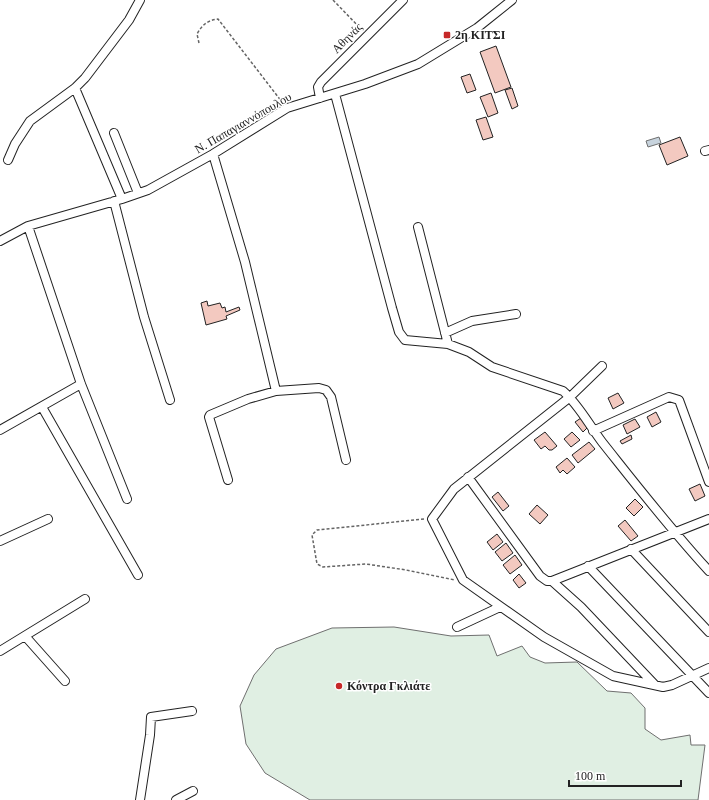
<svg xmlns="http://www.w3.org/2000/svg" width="709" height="800" font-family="'Times New Roman',serif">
  <rect width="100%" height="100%" fill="#fff"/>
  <!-- green -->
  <path fill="#e0efe3" stroke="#6f6f6f" d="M 394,627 L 451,636 L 489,635 L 497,656 L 522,646 L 530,657 L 545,663 L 577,662 L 607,691 L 631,693 L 645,708 L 645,729 L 661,740 L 690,735 L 691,745 L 705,745 L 698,800 L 310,800 L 265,773 L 246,744 L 240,706 L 254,675 L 276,649 L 332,628 Z"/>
  <!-- water -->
  <path fill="#c7d3dd" stroke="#6f6f6f" d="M 659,137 L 661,143 L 648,147 L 646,141 Z"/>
  <!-- building -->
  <path fill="#f3c9c0" stroke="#222" d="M 496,46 L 511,87 L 495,93 L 480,52 Z
    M 470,74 L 476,90 L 467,93 L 461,77 Z
    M 512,88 L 518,106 L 512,109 L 505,90 Z
    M 491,93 L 498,113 L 488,117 L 480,97 Z
    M 486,117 L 493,137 L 483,140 L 476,120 Z
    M 680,137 L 688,156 L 667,165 L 659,145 Z
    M 207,301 L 208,306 L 220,303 L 222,308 L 225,307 L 226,312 L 239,307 L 240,310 L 226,316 L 227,319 L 206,325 L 201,303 Z
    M 618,393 L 624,403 L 613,409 L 608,398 Z
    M 656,412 L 661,422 L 652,427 L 647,417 Z
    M 581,418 L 588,427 L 583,432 L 575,422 Z
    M 635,419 L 640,427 L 627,434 L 623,425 Z
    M 545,432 L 557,446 L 552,450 L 549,450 L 545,446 L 541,449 L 534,440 Z
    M 572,432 L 580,440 L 571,447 L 564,439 Z
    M 631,435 L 632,439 L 622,444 L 620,441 Z
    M 589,442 L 595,449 L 578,463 L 572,455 Z
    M 567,458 L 575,467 L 567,474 L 563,470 L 560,473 L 556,467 Z
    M 700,484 L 705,496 L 695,501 L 689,489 Z
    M 498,492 L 509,506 L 503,511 L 492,497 Z
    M 635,499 L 643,507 L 634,516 L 626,508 Z
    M 537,505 L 548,515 L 540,524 L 529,514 Z
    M 625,520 L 638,536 L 631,541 L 618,526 Z
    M 497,534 L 503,542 L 493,550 L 487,542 Z
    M 506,543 L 513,553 L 502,561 L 495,552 Z
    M 515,555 L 522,565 L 510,574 L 503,565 Z
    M 519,574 L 526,583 L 519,588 L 513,580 Z"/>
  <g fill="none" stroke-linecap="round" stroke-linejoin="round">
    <!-- minor casing -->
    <g stroke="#222" stroke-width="10">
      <path id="minor" d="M 75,88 L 122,199
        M 335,94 L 392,308 L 399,332 L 405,340 L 448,344 L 469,352 L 492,367 L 563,391 C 579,405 589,425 602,442 C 637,486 671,530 709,571
        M 320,98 L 318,87 L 321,82 L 403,0
        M 114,133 L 138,193
        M 705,151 L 709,150
        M 213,154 L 245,262 L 276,391
        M 8,160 L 15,144 L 30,121 L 75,88 L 85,78 L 129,20 L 140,0
        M 114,201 L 144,317 L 170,400
        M 28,226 L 81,384 L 127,499
        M 418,227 L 448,344
        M 0,241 L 28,226 L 122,199 L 148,190 L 213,154 L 287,108 L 365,84 L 418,64 L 477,28 L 512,0
        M 445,333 L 472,321 L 516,314
        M 602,366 L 570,397 L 454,489 L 432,519 L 463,580 L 544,637 L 613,676 L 663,687 L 672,685 L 709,668
        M 42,407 L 138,575
        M 0,430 L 81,384
        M 593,431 L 669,397 L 679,400 L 709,482
        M 468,477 L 540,576 L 547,581 L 552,581 L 709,519
        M 228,480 L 209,417 L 210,415 L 248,399 L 276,391 L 319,388 L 326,390 L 331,397 L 346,460
        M 0,541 L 48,519
        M 631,549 L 709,632
        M 588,566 L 709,693
        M 552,581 L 581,607 L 655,685
        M 457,627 L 500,607
        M 25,636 L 65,681
        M 0,651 L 85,599
        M 140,800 L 150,735 L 151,717 L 192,711
        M 176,800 L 193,791"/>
    </g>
    <!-- path -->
    <path stroke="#646464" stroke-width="1.5" stroke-dasharray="3 2" stroke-linecap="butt" d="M 333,0 L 362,30
      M 199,43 L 197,34 C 202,25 208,20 218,19 L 282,102
      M 424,519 L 317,530 L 312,535 L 317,564 L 323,567 L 366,564 L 406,570 L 455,580"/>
    <!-- minor -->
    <use href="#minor" stroke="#fff" stroke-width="8"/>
  </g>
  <!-- markers -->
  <g fill="#c62828" stroke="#fff" stroke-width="1.5">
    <rect x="443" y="31" width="8" height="8" rx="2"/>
    <circle cx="339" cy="686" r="4"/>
  </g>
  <g text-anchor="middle" stroke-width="3" stroke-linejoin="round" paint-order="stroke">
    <!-- poi labels -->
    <g font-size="12" font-weight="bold" fill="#222" stroke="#fff" text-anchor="start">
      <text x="455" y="39">2η ΚΙΤΣΙ</text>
      <text x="347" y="690">Κόντρα Γκλιάτε</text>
    </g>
    <!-- street labels -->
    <g font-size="12" fill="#222" stroke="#fff">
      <text transform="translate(347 38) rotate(-45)" y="4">Αθηνάς</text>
      <text transform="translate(243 123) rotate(-30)" y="4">Ν. Παπαγιαννόπουλου</text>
    </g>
  </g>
  <!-- scale -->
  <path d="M569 780v6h112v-6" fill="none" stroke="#222222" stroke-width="2"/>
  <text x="575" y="780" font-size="12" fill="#222222" stroke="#ffffff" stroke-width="3" paint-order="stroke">100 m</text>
</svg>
